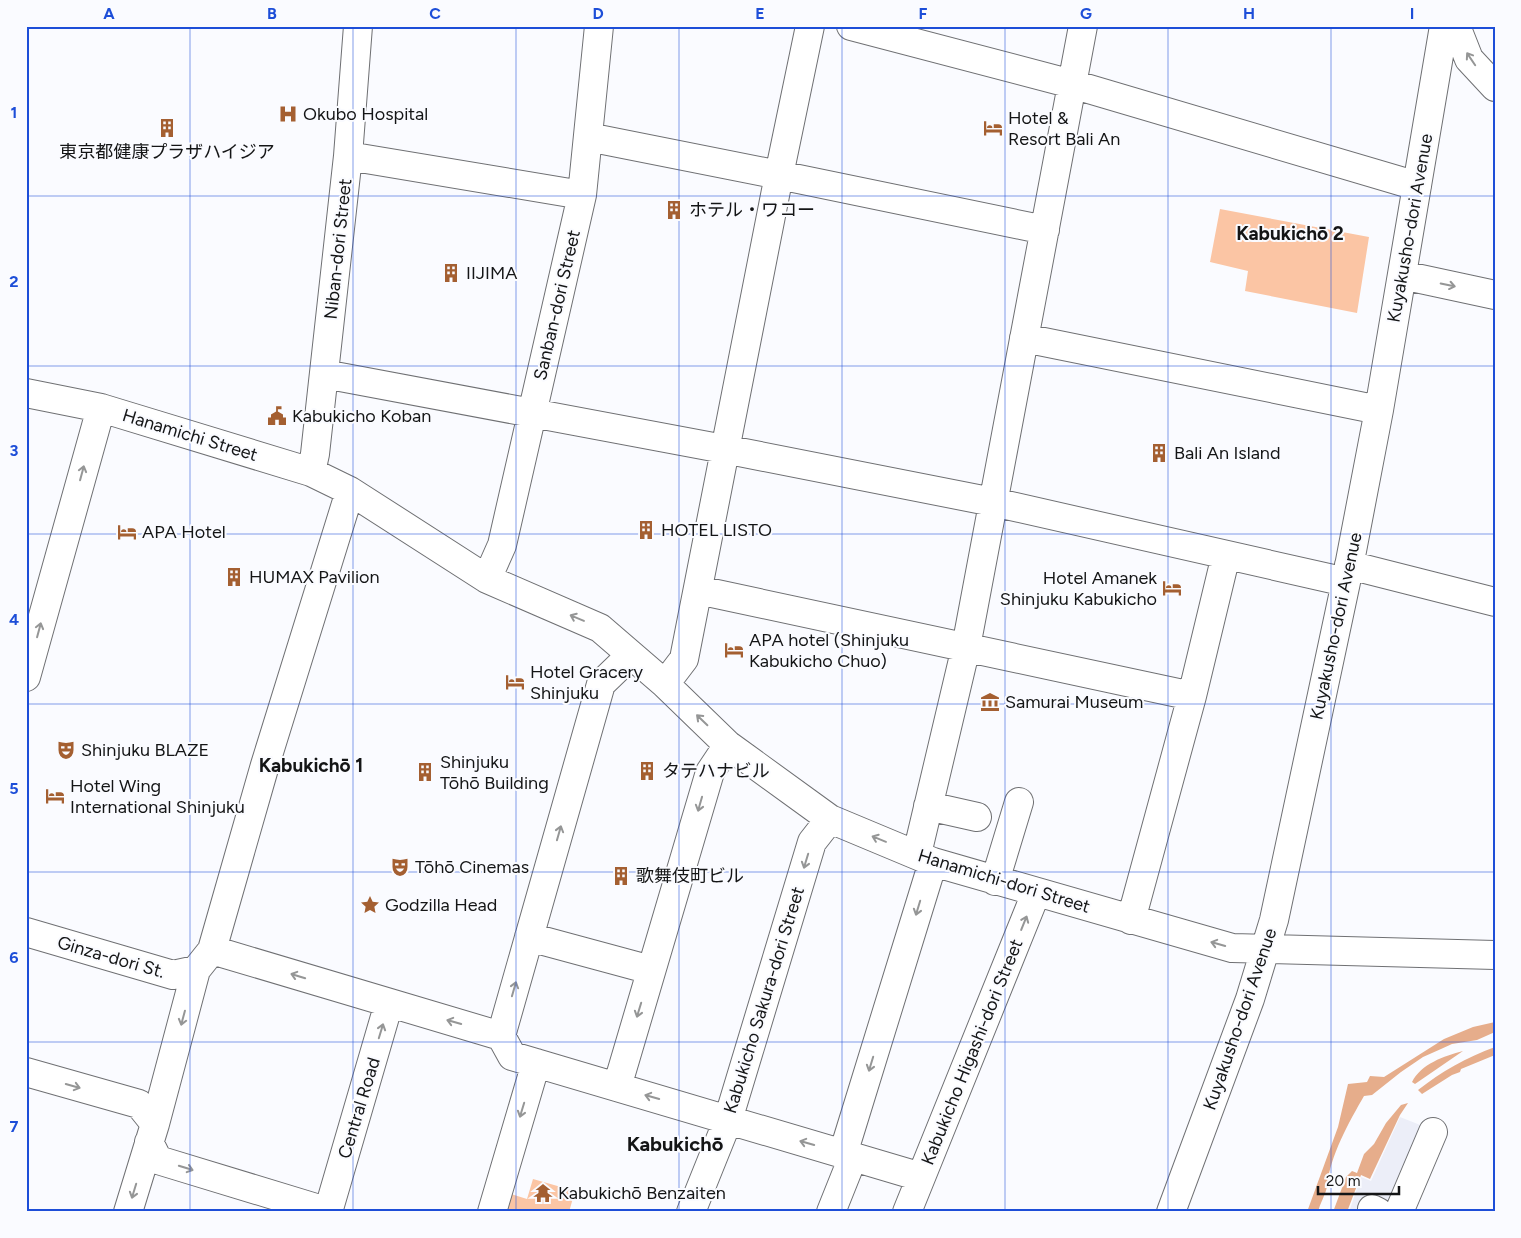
<svg xmlns="http://www.w3.org/2000/svg" width="1521" height="1238" font-family="Figtree,'Noto Sans JP',sans-serif">
  <rect width="100%" height="100%" fill="#fafbff"/>
  <!-- built -->
  <path fill="#eceef8" d="M 1400,1117 L 1443,1134 L 1407,1212 L 1349,1212 L 1361,1177 L 1371,1181 Z"/>
  <!-- green -->
  <path fill="#fbc5a4" d="M 1220,209 L 1369,237 L 1357,313 L 1245,291 L 1248,271 L 1210,262 Z
    M 533,1179 L 575,1191 L 569,1212 L 505,1212 L 511,1194 L 527,1199 Z"/>
  <!-- forest -->
  <path fill="#e6ad8b" d="M 1495,1022 L 1495,1032 L 1477,1040 L 1452,1044 L 1441,1049 L 1423,1057 L 1401,1072 L 1372,1095 L 1364,1096 C 1349,1122 1330,1156 1327,1186 C 1326,1194 1320,1203 1318,1212 L 1307,1212 L 1338,1127 L 1348,1084 L 1367,1082 L 1370,1076 L 1384,1077 L 1444,1039 L 1473,1027 Z
    M 1495,1047 L 1495,1055 L 1461,1069 L 1460,1072 L 1452,1075 L 1422,1094 L 1418,1090 C 1441,1072 1467,1057 1495,1047 Z
    M 1463,1051 L 1415,1084 L 1412,1082 C 1421,1064 1444,1056 1463,1051 Z
    M 1408,1103 L 1400,1115 L 1370,1179 L 1361,1175 L 1347,1212 L 1333,1212 L 1346,1177 L 1352,1171 L 1357,1173 L 1364,1154 L 1374,1144 L 1386,1123 L 1401,1105 Z"/>
  <g fill="none" stroke-linecap="round" stroke-linejoin="round">
    <!-- minor casing -->
    <g stroke="#6f7073" stroke-width="30">
      <path id="minor" d="M 851,26 L 1072,84 L 1417,186
        M 1456,26 L 1469,59 L 1495,87
        M 588,137 L 779,175 L 1045,230
        M 348,156 L 582,195
        M 1402,275 L 1495,295
        M 1024,338 L 1379,410
        M 324,374 L 724,449 L 993,502 L 1346,582
        M 26,393 L 101,408 L 311,472 L 350,491 L 487,579 L 600,628 L 665,684 L 728,745 L 830,819 L 933,862 L 1232,948 L 1495,955
        M 311,472 L 315,454 L 348,156 L 358,26
        M 1349,565 L 1495,602
        M 487,579 L 502,545 L 582,195 L 599,26
        M 698,590 L 1192,696
        M 26,677 L 101,408
        M 665,684 L 684,659 L 779,175 L 810,26
        M 928,806 L 977,817
        M 917,854 L 966,647 L 1083,26
        M 995,881 L 1019,802
        M 1131,920 L 1192,696 L 1226,555
        M 26,932 L 173,975 L 196,970
        M 529,937 L 651,970
        M 212,950 L 501,1036 L 512,1056 L 921,1177
        M 501,1036 L 601,684 L 631,655
        M 26,1072 L 139,1104 L 155,1124
        M 617,1087 L 710,772 L 728,745
        M 149,1142 L 158,1160 L 329,1212
        M 843,1154 L 933,862
        M 1372,1209 L 1378,1212
        M 128,1212 L 155,1124 L 196,970 L 212,950 L 265,765 L 350,491
        M 328,1212 L 389,1003
        M 492,1212 L 536,1063
        M 691,1212 L 728,1120 L 812,842 L 830,819
        M 831,1212 L 853,1157
        M 907,1212 L 1036,893
        M 1171,1212 L 1250,999 L 1274,920 L 1346,582 L 1379,410 L 1444,26
        M 1399,1212 L 1433,1132"/>
    </g>
    <!-- minor -->
    <use href="#minor" stroke="#fff" stroke-width="28"/>
  </g>
  <!-- one-way arrows -->
  <defs><path id="oneway-shaft" d="M-6 0H5M1.5-3L5.5 0L1.5 3" fill="none" stroke-width="1.6" stroke-linecap="round" stroke-linejoin="round" transform="scale(1.25)"/></defs>
  <g stroke="#959696">
    <use href="#oneway-shaft" transform="translate(1471 59) rotate(-124)"/>
    <use href="#oneway-shaft" transform="translate(1448 285) rotate(12)"/>
    <use href="#oneway-shaft" transform="translate(82 473) rotate(-75)"/>
    <use href="#oneway-shaft" transform="translate(577 618) rotate(-157)"/>
    <use href="#oneway-shaft" transform="translate(39 630) rotate(-75)"/>
    <use href="#oneway-shaft" transform="translate(702 720) rotate(-136)"/>
    <use href="#oneway-shaft" transform="translate(700 804) rotate(106)"/>
    <use href="#oneway-shaft" transform="translate(559 833) rotate(-74)"/>
    <use href="#oneway-shaft" transform="translate(879 839) rotate(-158)"/>
    <use href="#oneway-shaft" transform="translate(806 861) rotate(107)"/>
    <use href="#oneway-shaft" transform="translate(918 908) rotate(107)"/>
    <use href="#oneway-shaft" transform="translate(1024 923) rotate(-68)"/>
    <use href="#oneway-shaft" transform="translate(1218 944) rotate(-164)"/>
    <use href="#oneway-shaft" transform="translate(298 976) rotate(-163)"/>
    <use href="#oneway-shaft" transform="translate(514 989) rotate(-74)"/>
    <use href="#oneway-shaft" transform="translate(639 1010) rotate(107)"/>
    <use href="#oneway-shaft" transform="translate(183 1018) rotate(105)"/>
    <use href="#oneway-shaft" transform="translate(454 1022) rotate(-164)"/>
    <use href="#oneway-shaft" transform="translate(381 1031) rotate(-73)"/>
    <use href="#oneway-shaft" transform="translate(871 1064) rotate(107)"/>
    <use href="#oneway-shaft" transform="translate(73 1086) rotate(16)"/>
    <use href="#oneway-shaft" transform="translate(652 1097) rotate(-164)"/>
    <use href="#oneway-shaft" transform="translate(522 1110) rotate(107)"/>
    <use href="#oneway-shaft" transform="translate(807 1143) rotate(-164)"/>
    <use href="#oneway-shaft" transform="translate(186 1168) rotate(17)"/>
    <use href="#oneway-shaft" transform="translate(134 1191) rotate(107)"/>
  </g>
  <!-- grid -->
  <path fill="none" stroke="#1d4ed8" stroke-width="1" stroke-opacity="0.55" d="M 190,26 L 190,1212M 353,26 L 353,1212M 516,26 L 516,1212M 679,26 L 679,1212M 842,26 L 842,1212M 1005,26 L 1005,1212M 1168,26 L 1168,1212M 1331,26 L 1331,1212M 26,196 L 1495,196M 26,366 L 1495,366M 26,534 L 1495,534M 26,704 L 1495,704M 26,872 L 1495,872M 26,1042 L 1495,1042"/>
  <!-- icons -->
  <defs>
    <g id="hospital-bare" transform="scale(1.5)"><path d="M-5-5h3v3.5h4V-5h3V5h-3V1.5h-4V5h-3Z" fill="#a45f31" stroke="#fafbff" stroke-width="2.5" paint-order="stroke"/></g>
    <g id="building-bare" transform="scale(1.5)"><path d="M-4-6H4V6H1V3H-1V6H-4ZM-2.5-4.3h1.7v1.8h-1.7ZM.8-4.3h1.7v1.8H.8ZM-2.5-1h1.7V.8h-1.7ZM.8-1h1.7V.8H.8Z" fill="#a45f31" stroke="#fafbff" stroke-width="2.5" paint-order="stroke"/></g>
    <g id="hotel-bare" transform="scale(1.5)"><path d="M-6-4.5h1.5V1H6V5H4.5V3h-9V5H-6ZM-4 0a1.8 1.8 0 1 1 3.6 0ZM.5 0V-2.5h3Q6-2.5 6 0Z" fill="#a45f31" stroke="#fafbff" stroke-width="2.5" paint-order="stroke"/></g>
    <g id="civic-bare" transform="scale(1.5)"><path d="M-.6-6.5H3V-4.5H.6V-3L4-1V1h2V6H-6V1h2V-1L-.6-3ZM-1.2 2.5V6h2.4V2.5Z" fill="#a45f31" stroke="#fafbff" stroke-width="2.5" paint-order="stroke"/></g>
    <g id="museum-bare" transform="scale(1.5)"><path d="M0-6L6-3V-2H-6V-3ZM-5-1h2V3h-2ZM-1-1h2V3h-2ZM3-1h2V3H3ZM-6 4H6V6H-6Z" fill="#a45f31" stroke="#fafbff" stroke-width="2.5" paint-order="stroke"/></g>
    <g id="theatre-bare" transform="scale(1.5)"><path d="M-5-5.5Q0-4 5-5.5V0Q5 5 0 6Q-5 5-5 0ZM-3.3-2.5H-1v1.5H-3.3ZM1-2.5H3.3v1.5H1ZM-2.8 1Q0 5.5 2.8 1Z" fill="#a45f31" stroke="#fafbff" stroke-width="2.5" paint-order="stroke"/></g>
    <g id="sight-bare" transform="scale(1.5)"><path d="M0-6L1.8-2.2L6-1.7L2.9 1.2L3.7 5.4L0 3.3L-3.7 5.4L-2.9 1.2L-6-1.7L-1.8-2.2Z" fill="#a45f31" stroke="#fafbff" stroke-width="2.5" paint-order="stroke"/></g>
    <g id="temple-bare" transform="scale(1.5)"><path d="M0-6L5-2H3V0L6.5 2.5H4V6H1.5V3h-3V6H-4V2.5H-6.5L-3 0V-2H-5Z" fill="#a45f31" stroke="#fafbff" stroke-width="2.5" paint-order="stroke"/></g>
  </defs>
  <g fill-rule="evenodd">
    <use href="#hospital-bare" x="288" y="114"/>
    <use href="#building-bare" x="167" y="128"/>
    <use href="#hotel-bare" x="993" y="128"/>
    <use href="#building-bare" x="674" y="210"/>
    <use href="#building-bare" x="451" y="273"/>
    <use href="#civic-bare" x="277" y="416"/>
    <use href="#building-bare" x="1159" y="453"/>
    <use href="#building-bare" x="646" y="530"/>
    <use href="#hotel-bare" x="127" y="532"/>
    <use href="#building-bare" x="234" y="577"/>
    <use href="#hotel-bare" x="1172" y="588"/>
    <use href="#hotel-bare" x="734" y="650"/>
    <use href="#hotel-bare" x="515" y="682"/>
    <use href="#museum-bare" x="990" y="702"/>
    <use href="#theatre-bare" x="66" y="750"/>
    <use href="#building-bare" x="647" y="771"/>
    <use href="#building-bare" x="425" y="772"/>
    <use href="#hotel-bare" x="55" y="796"/>
    <use href="#theatre-bare" x="400" y="867"/>
    <use href="#building-bare" x="621" y="876"/>
    <use href="#sight-bare" x="370" y="905"/>
    <use href="#temple-bare" x="543" y="1193"/>
  </g>
  <g text-anchor="middle" stroke-width="4" stroke-linejoin="round" paint-order="stroke">
    <!-- poi labels -->
    <g font-size="18" fill="#141516" stroke="#fafbff" text-anchor="start">
      <text x="303" y="120">Okubo Hospital</text>
      <text x="1008" y="124">Hotel &amp;<tspan x="1008" dy="21">Resort Bali An</tspan></text>
      <text x="167" y="158" text-anchor="middle">東京都健康プラザハイジア</text>
      <text x="689" y="216">ホテル・ワコー</text>
      <text x="466" y="279">IIJIMA</text>
      <text x="292" y="422">Kabukicho Koban</text>
      <text x="1174" y="459">Bali An Island</text>
      <text x="661" y="536">HOTEL LISTO</text>
      <text x="142" y="538">APA Hotel</text>
      <text x="249" y="583">HUMAX Pavilion</text>
      <text x="1157" y="584" text-anchor="end">Hotel Amanek<tspan x="1157" dy="21">Shinjuku Kabukicho</tspan></text>
      <text x="749" y="646">APA hotel (Shinjuku<tspan x="749" dy="21">Kabukicho Chuo)</tspan></text>
      <text x="530" y="678">Hotel Gracery<tspan x="530" dy="21">Shinjuku</tspan></text>
      <text x="1005" y="708">Samurai Museum</text>
      <text x="81" y="756">Shinjuku BLAZE</text>
      <text x="440" y="768">Shinjuku<tspan x="440" dy="21">Tōhō Building</tspan></text>
      <text x="662" y="777">タテハナビル</text>
      <text x="70" y="792">Hotel Wing<tspan x="70" dy="21">International Shinjuku</tspan></text>
      <text x="415" y="873">Tōhō Cinemas</text>
      <text x="636" y="882">歌舞伎町ビル</text>
      <text x="385" y="911">Godzilla Head</text>
      <text x="558" y="1199">Kabukichō Benzaiten</text>
    </g>
    <!-- street labels -->
    <g font-size="18" fill="#141516" stroke="#fafbff">
      <text transform="translate(1410 228) rotate(-80)" y="6">Kuyakusho-dori Avenue</text>
      <text transform="translate(338 249) rotate(-84)" y="6">Niban-dori Street</text>
      <text transform="translate(557 305) rotate(-77)" y="6">Sanban-dori Street</text>
      <text transform="translate(190 435) rotate(17)" y="6">Hanamichi Street</text>
      <text transform="translate(1336 626) rotate(-78)" y="6">Kuyakusho-dori Avenue</text>
      <text transform="translate(1004 881) rotate(17)" y="6">Hanamichi-dori Street</text>
      <text transform="translate(111 957) rotate(16)" y="6">Ginza-dori St.</text>
      <text transform="translate(764 1000) rotate(-73)" y="6">Kabukicho Sakura-dori Street</text>
      <text transform="translate(1240 1019) rotate(-71)" y="6">Kuyakusho-dori Avenue</text>
      <text transform="translate(972 1052) rotate(-68)" y="6">Kabukicho Higashi-dori Street</text>
      <text transform="translate(359 1108) rotate(-73)" y="6">Central Road</text>
    </g>
    <!-- neighbourhood labels -->
    <g font-size="19" font-weight="bold" fill="#141516" stroke="#fafbff">
      <text x="1290" y="240">Kabukichō 2</text>
      <text x="311" y="772">Kabukichō 1</text>
    </g>
    <!-- quarter labels -->
    <g font-size="20" font-weight="bold" fill="#141516" stroke="#fafbff">
      <text x="675" y="1151">Kabukichō</text>
    </g>
  </g>
  <!-- border -->
  <rect width="1521" height="1238" fill="none" stroke="#fafbff" stroke-width="55"/>
  <!-- scale -->
  <path d="M1318 1186v8h81v-8" fill="none" stroke="#141516" stroke-width="2.5"/>
  <text x="1326" y="1186" font-size="15" fill="#141516" stroke="#fafbff" stroke-width="4" paint-order="stroke">20 m</text>
  <rect x="28" y="28" width="1466" height="1182" fill="none" stroke="#1d4ed8" stroke-width="2"/>
  <g font-size="16" text-anchor="middle" font-weight="bold" fill="#1d4ed8">
    <text x="109" y="19">A</text>
    <text x="272" y="19">B</text>
    <text x="435" y="19">C</text>
    <text x="598" y="19">D</text>
    <text x="760" y="19">E</text>
    <text x="923" y="19">F</text>
    <text x="1086" y="19">G</text>
    <text x="1249" y="19">H</text>
    <text x="1412" y="19">I</text>
    <text x="14" y="118">1</text>
    <text x="14" y="287">2</text>
    <text x="14" y="456">3</text>
    <text x="14" y="625">4</text>
    <text x="14" y="794">5</text>
    <text x="14" y="963">6</text>
    <text x="14" y="1132">7</text>
  </g>
</svg>
